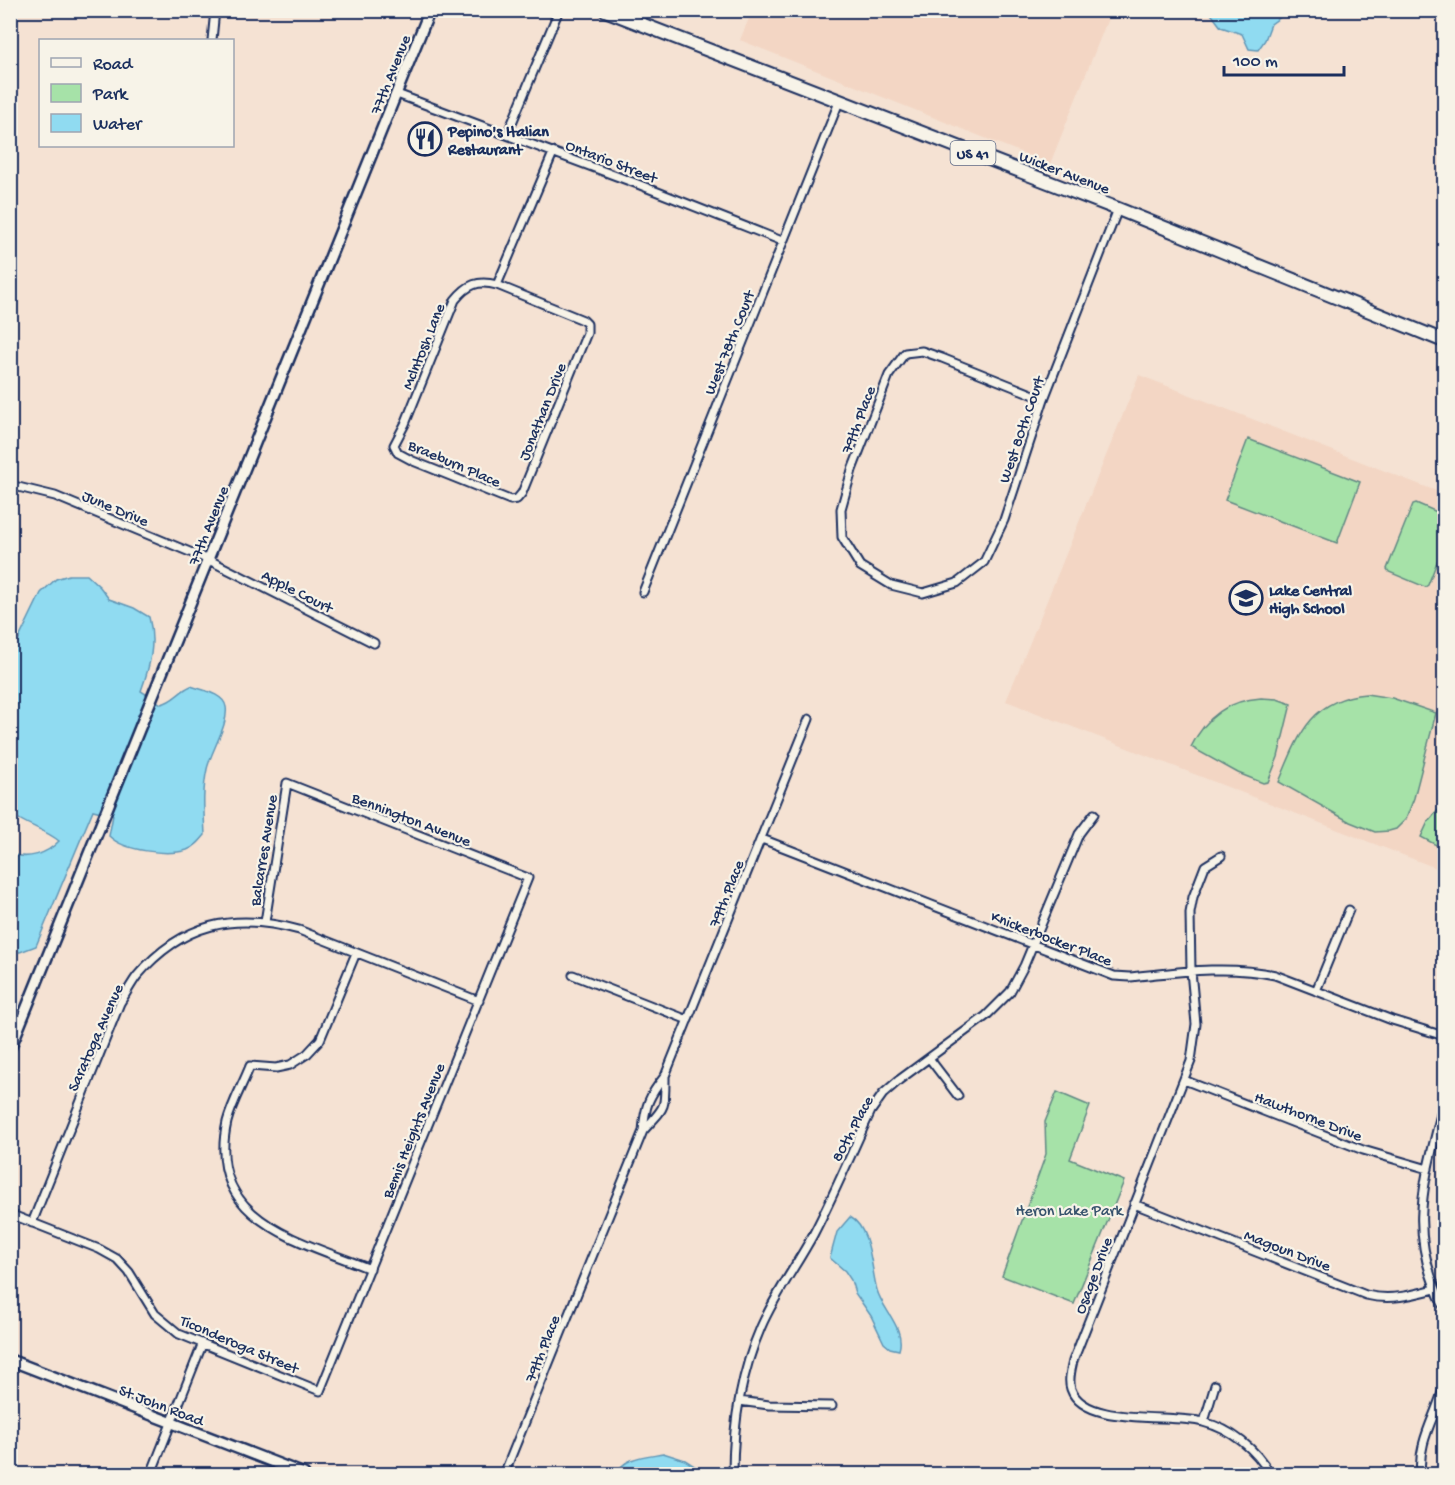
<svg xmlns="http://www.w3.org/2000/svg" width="1455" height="1485" font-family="'Gochi Hand',sans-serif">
  <rect width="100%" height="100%" fill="#f5e2d3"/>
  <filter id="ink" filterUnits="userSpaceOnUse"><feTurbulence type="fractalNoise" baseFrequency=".0167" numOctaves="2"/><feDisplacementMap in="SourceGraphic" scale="12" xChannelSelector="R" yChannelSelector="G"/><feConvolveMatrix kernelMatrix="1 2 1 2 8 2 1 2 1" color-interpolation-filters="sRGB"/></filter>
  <g filter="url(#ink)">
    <!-- built -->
    <path fill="#f3d6c4" d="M 752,11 L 752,10 L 1111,11 L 1050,164 L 740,40 Z
      M 1139,375 L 1444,494 L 1444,871 L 1006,701 Z"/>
    <!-- green -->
    <path fill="#a6e2a8" stroke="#608883" stroke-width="1.5" d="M 1248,439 L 1360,482 L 1337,543 L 1225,500 Z
      M 1416,503 L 1444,515 L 1444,544 L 1428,585 L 1425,587 L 1389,572 L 1387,569 L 1413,504 Z
      M 1366,694 L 1392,698 L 1436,713 L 1414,798 L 1406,819 L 1396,829 L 1389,831 L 1375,832 L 1350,822 L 1279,782 C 1298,737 1310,699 1366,694 Z
      M 1261,698 L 1277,699 L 1291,704 L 1278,757 L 1268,782 L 1263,783 L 1238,773 L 1191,747 C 1205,718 1228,700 1261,698 Z
      M 1444,803 L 1444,858 L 1439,855 L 1442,848 L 1421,837 L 1428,822 Z
      M 1057,1092 L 1090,1106 L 1070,1159 L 1124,1181 L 1074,1304 L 1002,1276 L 1046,1154 L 1045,1122 Z"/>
    <!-- water -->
    <path fill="#90dbf1" stroke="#6196b6" stroke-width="1.5" d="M 1209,11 L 1289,11 L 1271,24 L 1265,40 L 1258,50 L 1249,49 L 1242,34 L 1221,27 Z
      M 69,575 L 87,575 L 100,587 L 109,599 L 134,608 L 149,617 C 156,643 150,666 141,691 L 161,704 C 173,702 179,691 191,686 C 202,690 224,694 226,707 C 229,724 211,751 207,769 C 202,791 204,813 205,835 C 200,841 195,847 187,850 C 167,856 124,851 109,836 L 113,815 L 93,810 L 36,946 L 20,952 L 11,952 L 11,854 C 28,860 47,854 59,841 C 46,830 26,825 11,814 L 10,657 L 41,593 L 56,579 Z
      M 850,1217 C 871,1228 871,1269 877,1290 C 882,1309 906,1329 899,1350 L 890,1348 L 884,1343 L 871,1316 L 855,1293 L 851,1280 L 845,1271 L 830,1258 L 837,1232 Z
      M 663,1453 L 685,1460 L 707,1474 L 617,1474 C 622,1457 648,1456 663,1453 Z"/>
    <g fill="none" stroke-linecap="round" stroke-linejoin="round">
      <!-- minor casing -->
      <g stroke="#1b2f5e" stroke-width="11">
        <path id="minor" d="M 212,40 L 215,10
          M 397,94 L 635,183 L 782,241
          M 507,135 L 559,10
          M 497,285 L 583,320 L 587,324 L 587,333 L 522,493 L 517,499 L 510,500 L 413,461 L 398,453 L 394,445 L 405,424 L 455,300 C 468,284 478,280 497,285 L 553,153
          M 1044,399 L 942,358 L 922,351 L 905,353 L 889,375 L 852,470 L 841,509 L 842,537 L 860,566 L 891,585 L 923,593 L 957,583 L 984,562 L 1004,520 L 1044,399 L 1118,209
          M 10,485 L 55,496 L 209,560 L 374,643
          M 643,592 L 839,102
          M 762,839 L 1114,976 L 1130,977 C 1179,972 1227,965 1275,975 L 1392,1020 L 1444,1036
          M 1221,856 L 1205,866 L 1193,897 L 1190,913 L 1191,971 L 1196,1024 L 1191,1061 L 1073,1361 C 1071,1370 1068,1380 1071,1389 C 1084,1427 1171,1413 1203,1422 C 1231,1429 1256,1449 1270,1474
          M 356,953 L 320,1040 L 307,1054 L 290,1065 L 276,1068 L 250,1066 C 243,1084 232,1103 227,1122 C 205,1222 300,1240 370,1269
          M 573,975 L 688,1020
          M 1316,991 L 1349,910
          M 929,1058 L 958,1096
          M 1184,1080 L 1363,1150 L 1428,1169
          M 1444,1102 C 1425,1181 1405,1230 1444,1307
          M 643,1131 C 666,1105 665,1111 665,1076
          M 1134,1204 L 1366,1295 C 1390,1301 1412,1295 1435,1289
          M 10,1214 L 99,1249 L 117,1259 L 129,1272 L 155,1314 L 179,1334 L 320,1391 L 528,878 L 287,783 L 265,922
          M 32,1223 L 120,1003 C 126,994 131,984 137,976 C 182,923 234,912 299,930 L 479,1001
          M 739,1401 L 769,1405 L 832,1406
          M 1204,1422 L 1215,1385
          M 10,1462 L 11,1474
          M 151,1474 L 202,1345
          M 504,1474 L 643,1131 C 645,1105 649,1096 665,1076 L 809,719
          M 733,1474 C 733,1424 741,1373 761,1327 C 775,1295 796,1266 813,1235 C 834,1195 852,1152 871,1111 L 883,1094 L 899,1080 L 986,1016 L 1010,992 L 1024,966 L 1079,834 L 1094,814
          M 1421,1474 C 1417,1442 1436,1416 1444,1386"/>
      </g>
      <!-- tertiary casing -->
      <g stroke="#1b2f5e" stroke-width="14">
        <path id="tertiary" d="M 10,1049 L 430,10
          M 10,1360 L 304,1474"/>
      </g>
      <!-- trunk casing -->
      <g stroke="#1b2f5e" stroke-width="16">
        <path id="trunk" d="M 605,10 L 1118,209 L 1444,341"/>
      </g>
      <!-- minor -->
      <use href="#minor" stroke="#f7f3e8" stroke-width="7"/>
      <!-- tertiary -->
      <use href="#tertiary" stroke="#f7f3e8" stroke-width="9"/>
      <!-- trunk -->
      <use href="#trunk" stroke="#f7f3e8" stroke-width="12"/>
    </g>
  </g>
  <!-- icons -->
  <defs>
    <g id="restaurant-ring" transform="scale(1.725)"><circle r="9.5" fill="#f7f3e8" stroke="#1b2f5e" stroke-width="1.5"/><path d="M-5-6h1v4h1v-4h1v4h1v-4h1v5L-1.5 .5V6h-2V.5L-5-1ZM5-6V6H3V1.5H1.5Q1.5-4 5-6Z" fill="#1b2f5e"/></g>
    <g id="school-ring" transform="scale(1.725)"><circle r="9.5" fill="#f7f3e8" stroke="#1b2f5e" stroke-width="1.5"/><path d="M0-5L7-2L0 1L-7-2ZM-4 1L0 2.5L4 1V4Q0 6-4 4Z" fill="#1b2f5e"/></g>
  </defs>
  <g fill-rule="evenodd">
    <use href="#restaurant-ring" x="425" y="139"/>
    <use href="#school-ring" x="1246" y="598"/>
  </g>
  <g text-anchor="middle" stroke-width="4.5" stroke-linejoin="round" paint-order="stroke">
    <!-- shield labels -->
    <rect fill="#f7f3e8" stroke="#5d6a87" stroke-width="1.5" x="950.5" y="141" width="45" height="24" rx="4.5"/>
    <g font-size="15" font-weight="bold" fill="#1b2f5e">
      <text x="973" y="158">US 41</text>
    </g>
    <!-- street labels -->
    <g font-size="16" fill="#1b2f5e" stroke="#f7f3e8">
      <text transform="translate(389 74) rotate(-68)" y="6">77th Avenue</text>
      <text transform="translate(612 160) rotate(21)" y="6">Ontario Street</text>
      <text transform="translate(1065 171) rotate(21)" y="6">Wicker Avenue</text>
      <text transform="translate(728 342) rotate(-68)" y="6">West 78th Court</text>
      <text transform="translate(422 346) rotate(-68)" y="6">Mclntosh Lane</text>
      <text transform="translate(541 411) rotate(-68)" y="6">Jonathan Drive</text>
      <text transform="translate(857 419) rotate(-69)" y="6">79th Place</text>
      <text transform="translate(1020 429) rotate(-71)" y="6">West 80th Court</text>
      <text transform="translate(455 462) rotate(23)" y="6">Braeburn Place</text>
      <text transform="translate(116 507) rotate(23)" y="6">June Drive</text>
      <text transform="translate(207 525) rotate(-68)" y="6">77th Avenue</text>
      <text transform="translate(298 590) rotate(27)" y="6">Apple Court</text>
      <text transform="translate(412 818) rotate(21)" y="6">Bennington Avenue</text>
      <text transform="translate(262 850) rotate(-81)" y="6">Balcarres Avenue</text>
      <text transform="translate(725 893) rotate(-68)" y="6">79th Place</text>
      <text transform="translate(1052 937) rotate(21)" y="6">Knickerbocker Place</text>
      <text transform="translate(94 1037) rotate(-66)" y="6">Saratoga Avenue</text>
      <text transform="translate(1309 1115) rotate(21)" y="6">Hawthorne Drive</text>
      <text transform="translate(851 1128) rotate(-62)" y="6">80th Place</text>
      <text transform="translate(412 1130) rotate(-68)" y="6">Bemis Heights Avenue</text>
      <text transform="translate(1288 1249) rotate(21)" y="6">Magoun Drive</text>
      <text transform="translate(1092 1275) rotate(-69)" y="6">Osage Drive</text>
      <text transform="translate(240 1343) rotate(23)" y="6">Ticonderoga Street</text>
      <text transform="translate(541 1348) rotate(-68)" y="6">79th Place</text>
      <text transform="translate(162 1404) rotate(21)" y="6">St John Road</text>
    </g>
    <!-- poi labels -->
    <g font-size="16" font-weight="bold" fill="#1b2f5e" stroke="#f7f3e8" text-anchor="start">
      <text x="448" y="136">Pepino's Italian<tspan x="448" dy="18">Restaurant</tspan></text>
      <text x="1269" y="595">Lake Central<tspan x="1269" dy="18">High School</tspan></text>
    </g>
    <!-- park labels -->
    <g font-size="16" fill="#37536d" stroke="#f7f3e8">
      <text x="1069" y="1215">Heron Lake Park</text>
    </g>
  </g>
  <!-- margin -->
  <rect width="1455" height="1485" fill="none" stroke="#f7f3e8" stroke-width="36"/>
  <rect x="18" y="18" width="1419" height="1449" fill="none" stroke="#1b2f5e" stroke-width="2" filter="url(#ink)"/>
  <!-- legend -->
  <rect x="39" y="39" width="195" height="108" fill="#f7f3e8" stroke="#9fa5b1" stroke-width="1.5"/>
  <rect x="51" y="58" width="30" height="9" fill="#f7f3e8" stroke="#9fa5b1" stroke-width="1.5"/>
  <text x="93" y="69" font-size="18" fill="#1b2f5e">Road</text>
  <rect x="51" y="84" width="30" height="18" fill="#a6e2a8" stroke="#9fa5b1" stroke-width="1.5"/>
  <text x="93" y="99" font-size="18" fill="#1b2f5e">Park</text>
  <rect x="51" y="114" width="30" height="18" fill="#90dbf1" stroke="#9fa5b1" stroke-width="1.5"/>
  <text x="93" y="129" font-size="18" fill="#1b2f5e">Water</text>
  <!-- scale -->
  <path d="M1224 66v9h120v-9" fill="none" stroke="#1b2f5e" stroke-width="3"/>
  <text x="1233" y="66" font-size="18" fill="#1b2f5e" stroke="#f7f3e8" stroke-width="4.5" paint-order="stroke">100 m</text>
</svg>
